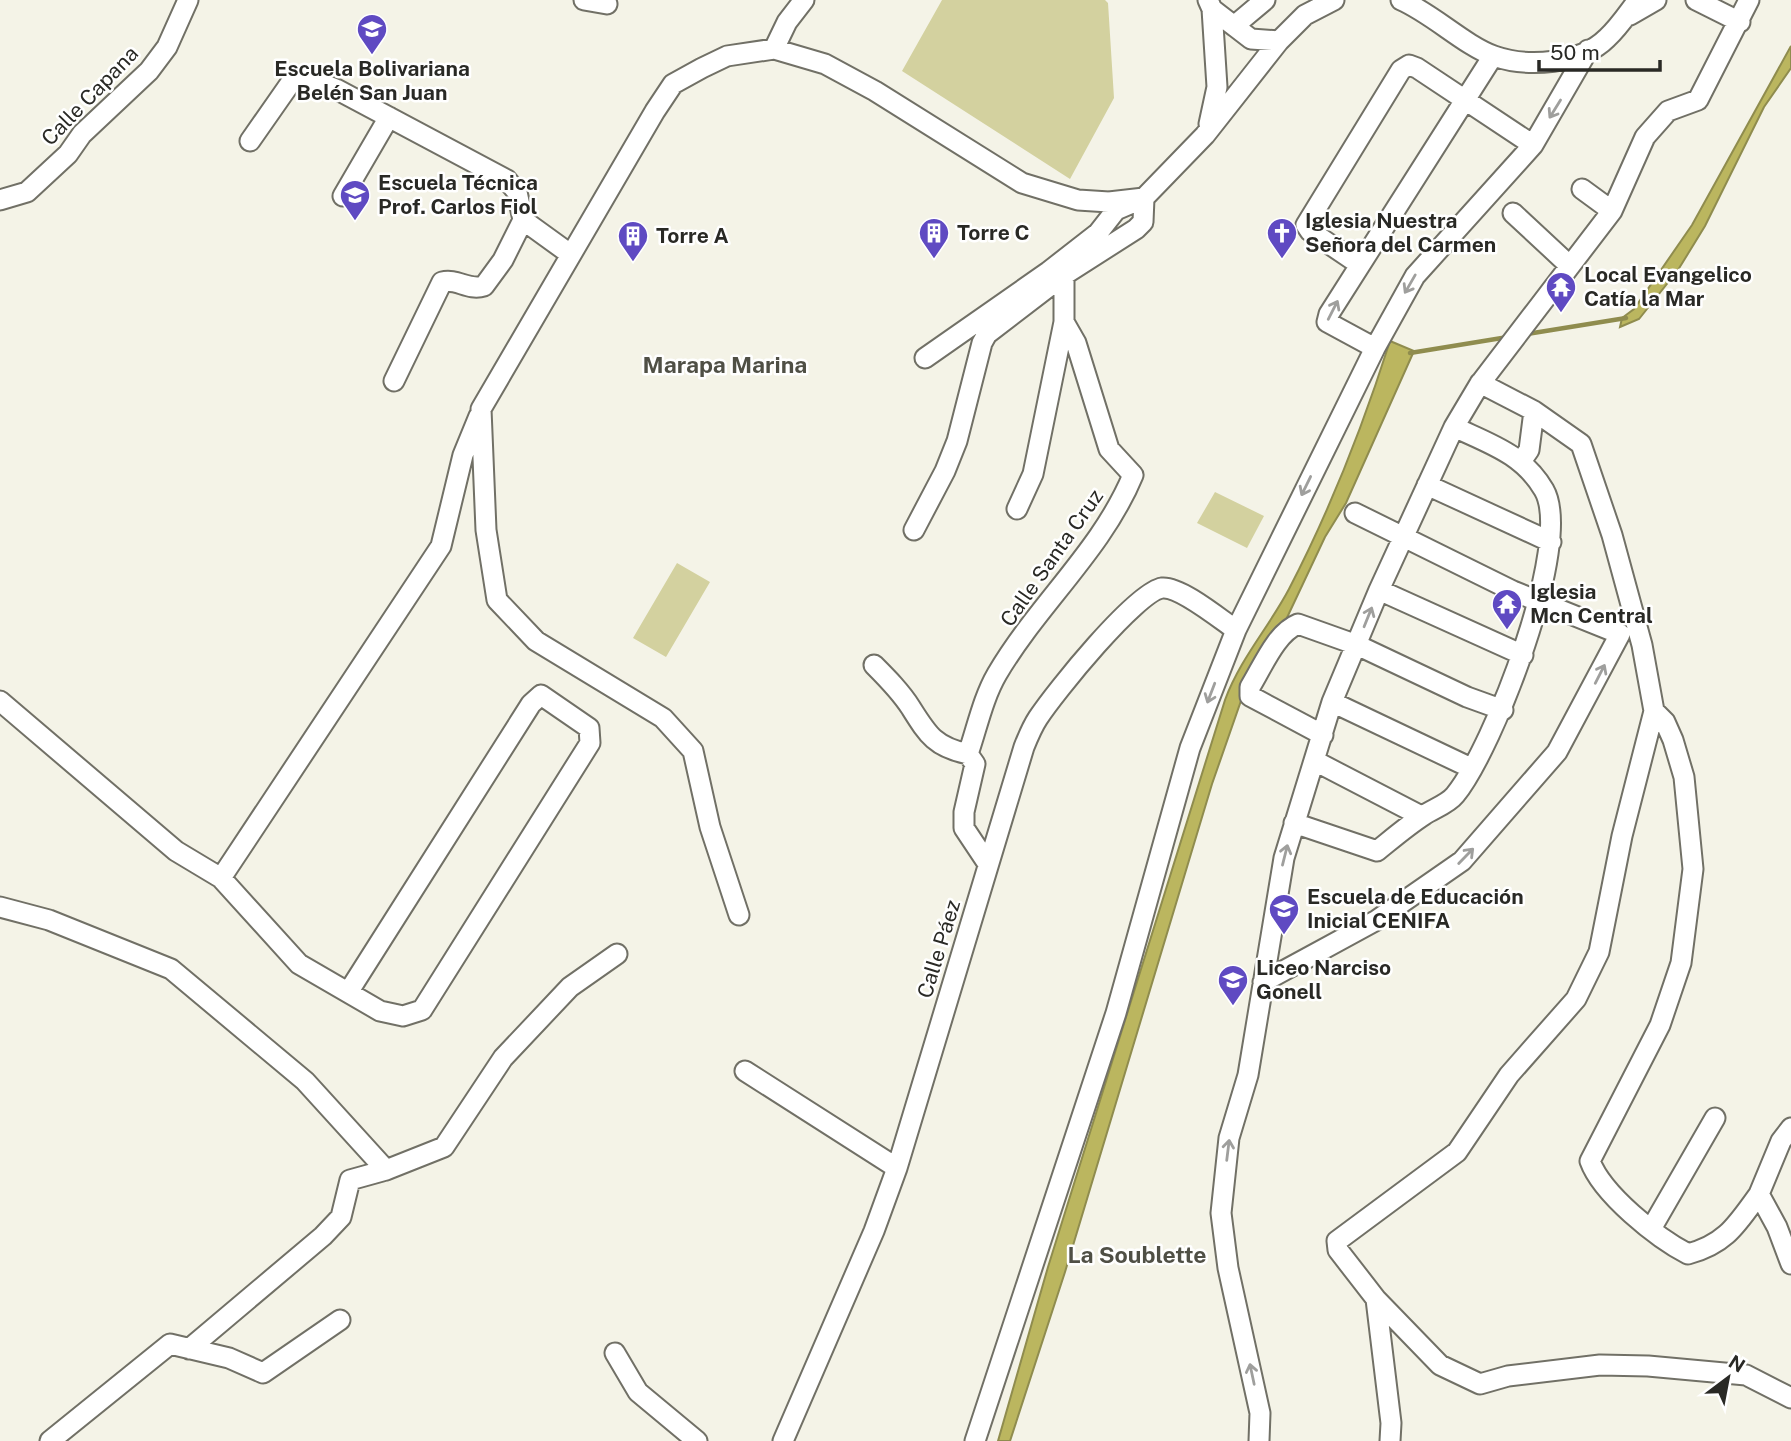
<svg xmlns="http://www.w3.org/2000/svg" width="1791" height="1441" font-family="'Public Sans',sans-serif">
  <rect width="100%" height="100%" fill="#f4f3e7"/>
  <!-- green -->
  <path fill="#d3d19f" d="M 942,0 L 1105,0 L 1108,3 L 1114,98 L 1070,179 L 902,71 Z
    M 1215,492 L 1264,516 L 1247,548 L 1197,523 Z
    M 677,563 L 710,582 L 666,657 L 633,638 Z"/>
  <!-- water -->
  <path fill="#bbb65f" stroke="#8f8c4e" stroke-width="2" d="M 1791,46 L 1791,68 L 1764,107 L 1705,226 L 1678,270 L 1639,319 L 1620,327 L 1622,318 L 1634,309 L 1692,225 Z
    M 1390,341 L 1414,351 L 1346,503 L 1325,537 L 1284,624 L 1242,698 L 1212,784 L 1065,1272 L 1010,1441 L 998,1441 L 1048,1267 L 1225,700 C 1240,659 1269,627 1289,589 C 1330,510 1363,426 1390,341 Z"/>
  <g fill="none" stroke-linecap="round" stroke-linejoin="round">
    <!-- stream -->
    <path stroke="#8f8c4e" stroke-width="4.5" d="M 1527,334 L 1626,318
      M 1410,353 L 1508,337"/>
    <!-- minor casing -->
    <g stroke="#717066" stroke-width="23">
      <path id="minor" d="M 584,0 L 607,4
        M 1208,0 L 1212,9 L 1217,87 L 1209,124
        M 1401,0 C 1433,14 1464,45 1494,56 C 1528,68 1581,64 1607,38 C 1619,27 1628,13 1638,0
        M 1696,0 L 1740,22
        M 1212,9 L 1251,39 L 1279,41
        M 1630,15 L 1656,0
        M 1234,26 L 1265,0
        M 774,49 L 787,22 L 804,0
        M 250,141 L 294,78 L 308,78 L 336,89 L 507,180 L 517,192 L 523,220 L 570,254
        M 1582,189 L 1612,211
        M 343,196 L 389,117
        M 0,200 L 27,192 L 68,154 L 82,134 L 149,71 L 167,47 L 188,0
        M 1513,213 L 1570,266
        M 1359,264 L 1310,231 L 1306,225 L 1401,70 L 1409,65 L 1417,68 L 1533,145
        M 1375,348 L 1327,322 L 1329,314 L 1493,56
        M 394,381 L 442,282 C 457,278 468,291 484,286 L 503,260 L 523,220
        M 1522,460 L 1529,450 L 1534,411
        M 1427,485 L 1551,542
        M 1017,509 L 1033,474 L 1064,322
        M 914,530 L 945,471 L 957,441 L 982,343 L 987,334 L 1064,275 L 1136,229 L 1143,222 L 1144,198 L 1116,210 L 1098,233 L 1048,272 L 925,358
        M 1379,590 L 1523,655
        M 874,665 C 887,678 901,692 911,708 C 928,735 935,747 968,754
        M 0,701 L 176,851 L 221,878 L 299,964 L 380,1011 L 403,1016 L 422,1010 L 590,743 L 589,728 L 541,695 L 531,704 L 349,991
        M 1332,702 L 1471,768
        M 1654,711 L 1665,722 L 1673,740 L 1684,777 L 1693,869 L 1681,963 L 1660,1025 L 1590,1161 C 1602,1194 1657,1238 1688,1254 C 1726,1244 1737,1224 1759,1194
        M 1323,735 L 1250,696 L 1250,687 C 1263,666 1276,633 1298,624 L 1357,645 L 1467,697 L 1503,710
        M 1315,761 L 1421,816
        M 1294,823 L 1377,851 C 1392,839 1407,826 1424,815 C 1433,809 1448,804 1455,795 C 1493,749 1574,542 1544,490 C 1523,454 1490,444 1454,427
        M 988,864 L 964,828 L 964,812 L 975,764 L 968,754 C 977,728 983,698 997,674 C 1038,604 1102,550 1133,475 L 1109,449 L 1076,343 L 1064,322 L 1064,275
        M 221,878 L 441,546 L 463,455 L 479,416
        M 0,907 L 49,920 L 171,969 L 305,1081 L 386,1170 L 444,1147 L 503,1058 L 570,987 L 617,954
        M 739,915 L 710,827 L 693,751 L 663,718 L 536,641 L 497,600 L 486,530 L 481,409 L 655,111 L 673,84 L 702,68 L 727,56 L 774,49 L 825,64 L 875,91 L 1022,183 L 1078,200 L 1109,202 L 1144,198 L 1205,135 L 1279,41 L 1305,15 L 1334,0
        M 1263,982 L 1377,920 L 1462,861 L 1557,752 L 1620,634 L 1513,591 L 1355,513
        M 745,1071 L 897,1168
        M 1791,1128 L 1781,1141 L 1759,1194 L 1777,1227 L 1791,1264
        M 1651,1229 L 1715,1118
        M 1376,1299 L 1440,1365 L 1480,1384 L 1508,1376 L 1600,1365 L 1648,1366 L 1746,1375 L 1791,1398
        M 189,1349 L 323,1236 L 341,1217 L 350,1180 L 386,1170
        M 615,1353 L 638,1392 L 697,1441
        M 50,1441 L 170,1344 L 229,1358 L 263,1373 L 340,1320
        M 783,1441 L 874,1231 L 897,1168 L 1024,747 C 1028,737 1032,727 1038,718 C 1055,692 1136,592 1162,588 C 1180,586 1220,619 1236,630
        M 975,1441 L 1116,1013 L 1190,748 L 1236,630 L 1375,348 L 1415,276 L 1533,145 L 1588,50
        M 1259,1441 L 1260,1413 L 1228,1268 L 1221,1213 L 1229,1138 L 1248,1075 L 1284,858 L 1332,702 L 1379,590 L 1454,427 L 1479,385 L 1612,211 L 1645,137 L 1668,111 L 1698,100 L 1749,0
        M 1390,1441 L 1391,1423 L 1376,1299 L 1338,1250 L 1337,1241 L 1457,1152 L 1509,1075 L 1576,999 L 1599,952 L 1622,836 L 1654,711 L 1642,645 L 1612,535 L 1581,444 L 1534,411 L 1480,383"/>
    </g>
    <!-- minor -->
    <use href="#minor" stroke="#fff" stroke-width="19"/>
  </g>
  <!-- one-way arrows -->
  <defs><path id="oneway-shaft" d="M-6 0H5M1.5-3L5.5 0L1.5 3" fill="none" stroke-width="1.6" stroke-linecap="round" stroke-linejoin="round" transform="scale(1.75)"/></defs>
  <g stroke="#9f9f9d">
    <use href="#oneway-shaft" transform="translate(1555 109) rotate(122)"/>
    <use href="#oneway-shaft" transform="translate(1410 284) rotate(120)"/>
    <use href="#oneway-shaft" transform="translate(1333 310) rotate(-63)"/>
    <use href="#oneway-shaft" transform="translate(1306 486) rotate(116)"/>
    <use href="#oneway-shaft" transform="translate(1368 617) rotate(-68)"/>
    <use href="#oneway-shaft" transform="translate(1600 674) rotate(-63)"/>
    <use href="#oneway-shaft" transform="translate(1211 693) rotate(111)"/>
    <use href="#oneway-shaft" transform="translate(1285 855) rotate(-76)"/>
    <use href="#oneway-shaft" transform="translate(1466 856) rotate(-46)"/>
    <use href="#oneway-shaft" transform="translate(1228 1150) rotate(-83)"/>
    <use href="#oneway-shaft" transform="translate(1252 1374) rotate(-102)"/>
  </g>
  <!-- icons -->
  <defs>
    <g id="university-pin" transform="scale(1.575)"><path d="M0 17L-7.5 6A9.5 9.5 0 1 1 7.5 6Z" fill="#5f4ac2" stroke="#fff"/><path d="M0-5L7-2L0 1L-7-2ZM-4 1L0 2.5L4 1V4Q0 6-4 4Z" fill="#fff"/></g>
    <g id="school-pin" transform="scale(1.575)"><path d="M0 17L-7.5 6A9.5 9.5 0 1 1 7.5 6Z" fill="#5f4ac2" stroke="#fff"/><path d="M0-5L7-2L0 1L-7-2ZM-4 1L0 2.5L4 1V4Q0 6-4 4Z" fill="#fff"/></g>
    <g id="building-pin" transform="scale(1.575)"><path d="M0 17L-7.5 6A9.5 9.5 0 1 1 7.5 6Z" fill="#5f4ac2" stroke="#fff"/><path d="M-4-6H4V6H1V3H-1V6H-4ZM-2.5-4.3h1.7v1.8h-1.7ZM.8-4.3h1.7v1.8H.8ZM-2.5-1h1.7V.8h-1.7ZM.8-1h1.7V.8H.8Z" fill="#fff"/></g>
    <g id="church-pin" transform="scale(1.575)"><path d="M0 17L-7.5 6A9.5 9.5 0 1 1 7.5 6Z" fill="#5f4ac2" stroke="#fff"/><path d="M-1.2-6h2.4v3.5h3.3v2.4h-3.3V6h-2.4V-.1h-3.3v-2.4h3.3Z" fill="#fff"/></g>
    <g id="temple-pin" transform="scale(1.575)"><path d="M0 17L-7.5 6A9.5 9.5 0 1 1 7.5 6Z" fill="#5f4ac2" stroke="#fff"/><path d="M0-6L5-2H3V0L6.5 2.5H4V6H1.5V3h-3V6H-4V2.5H-6.5L-3 0V-2H-5Z" fill="#fff"/></g>
  </defs>
  <g fill-rule="evenodd">
    <use href="#university-pin" x="372" y="29"/>
    <use href="#school-pin" x="355" y="195"/>
    <use href="#building-pin" x="934" y="233"/>
    <use href="#church-pin" x="1282" y="233"/>
    <use href="#building-pin" x="633" y="236"/>
    <use href="#temple-pin" x="1561" y="287"/>
    <use href="#temple-pin" x="1507" y="604"/>
    <use href="#school-pin" x="1284" y="909"/>
    <use href="#school-pin" x="1233" y="980"/>
  </g>
  <g text-anchor="middle" stroke-width="5" stroke-linejoin="round" paint-order="stroke">
    <!-- poi labels -->
    <g font-size="21" font-weight="bold" fill="#292925" stroke="#fff" text-anchor="start">
      <text x="372" y="76" text-anchor="middle">Escuela Bolivariana<tspan x="372" dy="24">Belén San Juan</tspan></text>
      <text x="378" y="190">Escuela Técnica<tspan x="378" dy="24">Prof. Carlos Fiol</tspan></text>
      <text x="1305" y="228">Iglesia Nuestra<tspan x="1305" dy="24">Señora del Carmen</tspan></text>
      <text x="957" y="240">Torre C</text>
      <text x="656" y="243">Torre A</text>
      <text x="1584" y="282">Local Evangelico<tspan x="1584" dy="24">Catía la Mar</tspan></text>
      <text x="1530" y="599">Iglesia<tspan x="1530" dy="24">Mcn Central</tspan></text>
      <text x="1307" y="904">Escuela de Educación<tspan x="1307" dy="24">Inicial CENIFA</tspan></text>
      <text x="1256" y="975">Liceo Narciso<tspan x="1256" dy="24">Gonell</tspan></text>
    </g>
    <!-- street labels -->
    <g font-size="21" fill="#292925" stroke="#fff">
      <text transform="translate(90 96) rotate(-46)" y="7">Calle Capana</text>
      <text transform="translate(1052 558) rotate(-55)" y="7">Calle Santa Cruz</text>
      <text transform="translate(939 949) rotate(-73)" y="7">Calle Páez</text>
    </g>
    <!-- neighbourhood labels -->
    <g font-size="23" font-weight="bold" fill="#4f4f45" stroke="#fff">
      <text x="725" y="373">Marapa Marina</text>
      <text x="1137" y="1263">La Soublette</text>
    </g>
  </g>
  <!-- north arrow -->
  <g transform="translate(1728 1378) rotate(32)" stroke="#ffffff" stroke-width="5" paint-order="stroke">
  <path d="M0-5L12 26L0 18L-12 26Z" fill="#292925"/>
  <text y="-10" font-size="19" font-weight="bold" text-anchor="middle" fill="#292925">N</text>
  </g>
  <!-- scale -->
  <path d="M1539 60v10h121v-10" fill="none" stroke="#292925" stroke-width="3.5"/>
  <text x="1550" y="60" font-size="21" fill="#292925" stroke="#ffffff" stroke-width="5" paint-order="stroke">50 m</text>
</svg>
